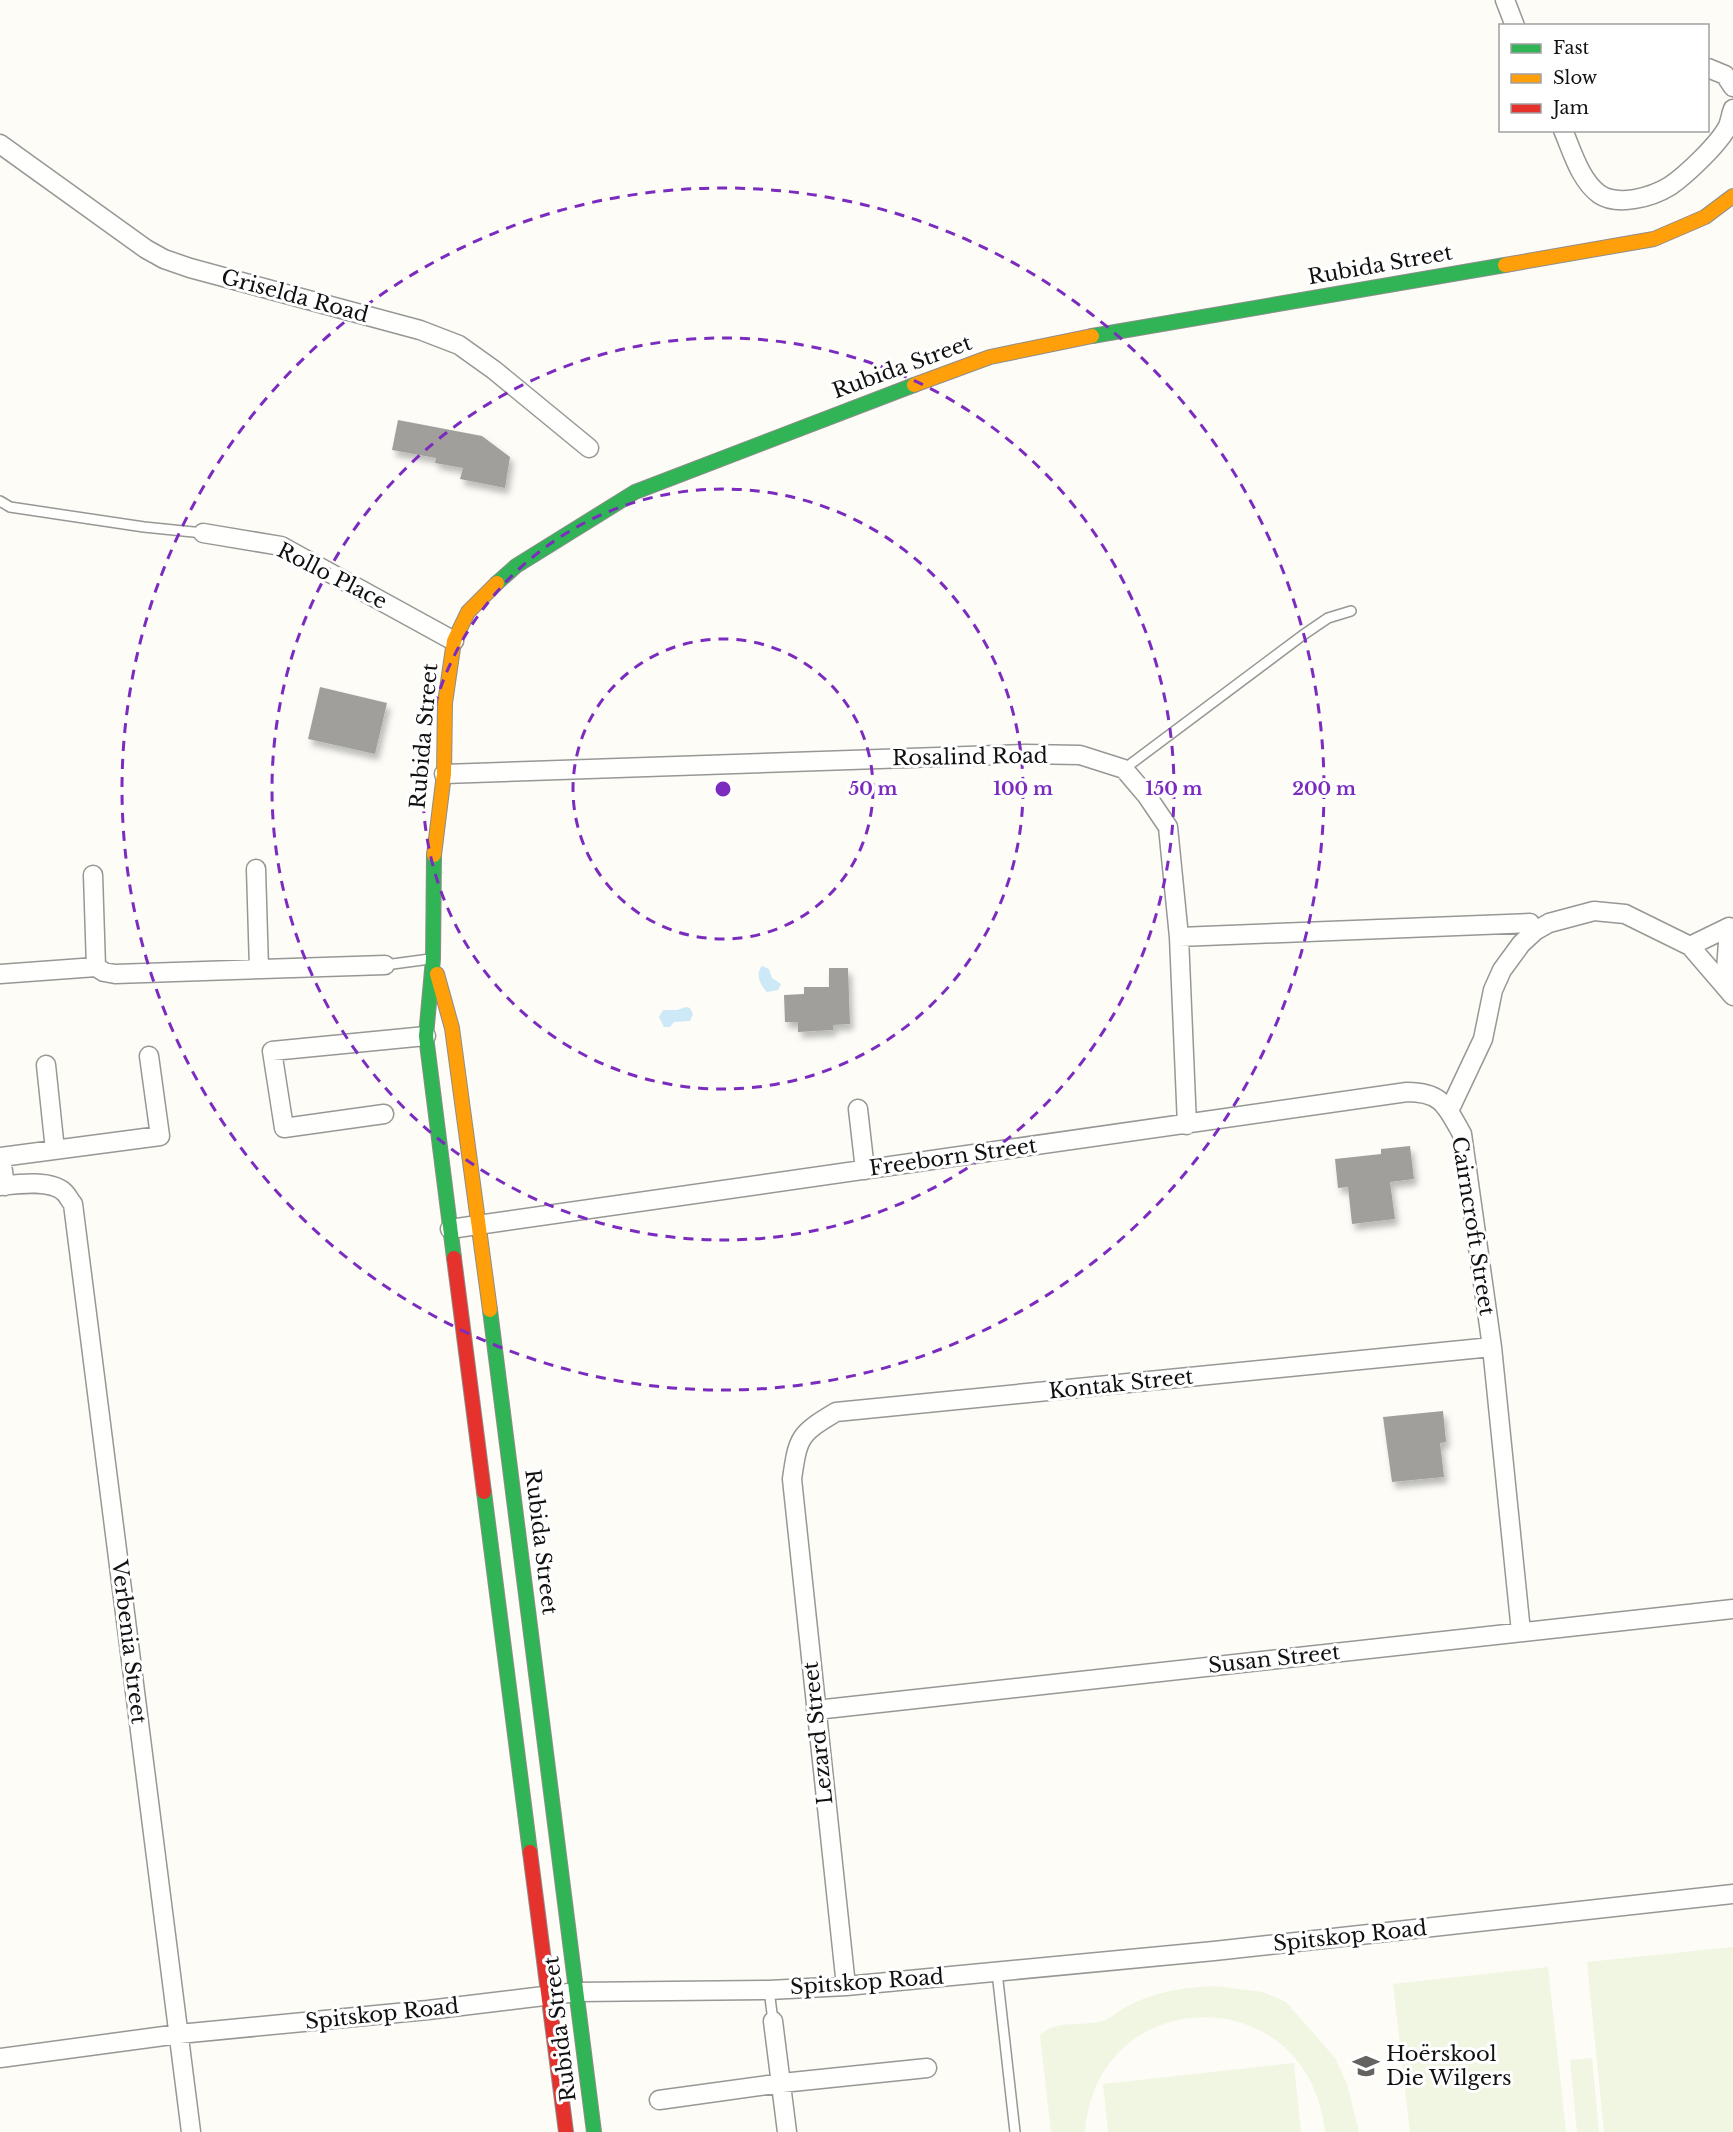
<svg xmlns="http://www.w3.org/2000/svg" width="1733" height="2132" font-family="'Libre Baskerville',serif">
  <defs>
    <filter id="shadow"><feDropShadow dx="3.5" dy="6" stdDeviation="3" flood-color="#0004"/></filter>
  </defs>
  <rect width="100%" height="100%" fill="#fdfcf7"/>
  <!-- pitch -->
  <path fill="#f0f6e1" d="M 1733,1947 L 1733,2132 L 1604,2132 L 1587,1962 Z
    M 1548,1967 L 1566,2132 L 1410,2132 L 1393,1984 Z
    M 1215,1986 L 1263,1992 L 1286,2002 L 1335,2058 L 1347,2084 L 1359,2132 L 1325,2132 C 1309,1977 1096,1981 1085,2132 L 1051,2132 L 1040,2035 C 1057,2019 1082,2027 1102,2021 C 1111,2019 1118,2011 1126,2007 C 1157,1991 1181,1988 1215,1986 Z
    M 1592,2058 L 1599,2132 L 1577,2132 L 1570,2060 Z
    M 1294,2063 L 1301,2132 L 1108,2132 L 1103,2084 Z"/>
  <!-- water -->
  <path fill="#cde8f7" d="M 762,966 L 769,969 L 772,978 L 781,984 L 778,990 L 767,992 C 760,985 755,974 762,966 Z
    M 686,1007 L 690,1008 L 693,1014 L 690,1021 L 674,1022 L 670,1027 L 664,1027 L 659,1017 L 663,1010 L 677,1010 Z"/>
  <!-- building -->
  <path fill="#a19f9c" filter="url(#shadow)" d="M 398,420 L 482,436 L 510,457 L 505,488 L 460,479 L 463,468 L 435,463 L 436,458 L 392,450 Z
    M 320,687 L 387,703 L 375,754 L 308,739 Z
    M 829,968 L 848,968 L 850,1024 L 833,1025 L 833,1030 L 798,1032 L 798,1022 L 785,1022 L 784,995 L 804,994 L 804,987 L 829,987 Z
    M 1410,1146 L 1414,1179 L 1390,1182 L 1395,1219 L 1352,1224 L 1348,1187 L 1338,1188 L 1335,1159 L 1381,1154 L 1381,1149 Z
    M 1443,1411 L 1446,1442 L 1440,1443 L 1444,1477 L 1392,1482 L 1383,1417 Z"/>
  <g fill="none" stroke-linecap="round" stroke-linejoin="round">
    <!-- lane casing -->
    <g stroke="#979795" stroke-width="12">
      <path id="lane" d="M 0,501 L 10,507 L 144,527 L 203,533
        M 1124,769 L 1303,635 L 1328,618 L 1351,611
        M 385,965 L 430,959
        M 997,1972 L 1015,2132
        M 769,1990 L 773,2021"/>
    </g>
    <!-- street casing -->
    <g stroke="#979795" stroke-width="21">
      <path id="street" d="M 1505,0 L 1515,26
        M 1708,68 L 1725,75 L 1733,87
        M 1563,130 C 1572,151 1580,180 1599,194 C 1618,207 1652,197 1670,186 C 1686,175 1719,144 1728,126 C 1730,121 1731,114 1733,109
        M 0,144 L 146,249 L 164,259 L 190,268 L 420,330 L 459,345 L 494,370 L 589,448
        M 203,533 L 281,546 L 454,641
        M 444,774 L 1025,754 L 1080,755 L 1124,769 L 1147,796 L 1168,827 L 1179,937 L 1187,1125
        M 256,869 L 259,969
        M 93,875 L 96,967 L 104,972 L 115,974 L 385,965
        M 1179,937 L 1530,923
        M 1690,946 L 1729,927 L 1725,985
        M 0,974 L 96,967
        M 46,1065 L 55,1150
        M 858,1109 L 865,1170
        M 1449,1111 L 1483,1039 L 1493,990 L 1502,970 L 1521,944 L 1535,931 L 1549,923 L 1594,911 L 1625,914 L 1690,946 L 1733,996
        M 384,1114 L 284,1128 L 272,1051 L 426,1036
        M 0,1186 C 17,1184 52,1179 65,1193 C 68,1196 70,1201 73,1204 L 191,2132
        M 5,1186 L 1,1157 L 160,1136 L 149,1056
        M 450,1229 L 1407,1092 C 1442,1092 1446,1106 1462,1134 L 1492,1347 L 1521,1632
        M 816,1710 L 1733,1609
        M 846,1986 L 792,1479 C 798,1437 799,1434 836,1412 L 1492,1347
        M 773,2021 L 787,2132
        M 0,2058 L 179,2034 L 428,2010 L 577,1992 L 769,1990 L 846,1986 L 1214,1951 L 1733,1894
        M 659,2100 L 782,2083 L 927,2068"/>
    </g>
    <!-- fast casing -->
    <g stroke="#8e8d8b" stroke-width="16">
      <path id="fast" d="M 1092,336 L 1505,265
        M 497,583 L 516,566 L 635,492 L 914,385
        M 434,855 L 433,959 L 426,1036 L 454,1258
        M 490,1310 L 594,2132
        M 484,1492 L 530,1852"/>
    </g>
    <!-- slow casing -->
    <g stroke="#8e8d8b" stroke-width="16">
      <path id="slow" d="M 1505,265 L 1654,239 L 1705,217 L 1733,196
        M 914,385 L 990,357 L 1092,336
        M 434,855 L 444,774 L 445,703 L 454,641 L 468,612 L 497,583
        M 437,974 L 452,1028 L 490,1310"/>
    </g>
    <!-- jam casing -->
    <g stroke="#8e8d8b" stroke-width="16">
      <path id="jam" d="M 454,1258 L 484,1492
        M 530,1852 L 566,2132"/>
    </g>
    <!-- lane -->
    <use href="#lane" stroke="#fffffe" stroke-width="9"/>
    <!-- street -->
    <use href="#street" stroke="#fffffe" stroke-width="18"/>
    <!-- fast -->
    <use href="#fast" stroke="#30b455" stroke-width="14"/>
    <!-- slow -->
    <use href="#slow" stroke="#ff9f0a" stroke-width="14"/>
    <!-- jam -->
    <use href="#jam" stroke="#e5322d" stroke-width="14"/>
  </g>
  <!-- distance rings -->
  <g fill="none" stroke="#7b2cbf" stroke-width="3" stroke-dasharray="10 8">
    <circle cx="723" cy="789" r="150"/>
    <circle cx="723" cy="789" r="300"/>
    <circle cx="723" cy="789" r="451"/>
    <circle cx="723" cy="789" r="601"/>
  </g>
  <!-- icons -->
  <defs>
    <g id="school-bare" transform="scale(2.07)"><path d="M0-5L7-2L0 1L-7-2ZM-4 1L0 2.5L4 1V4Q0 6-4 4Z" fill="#646362" stroke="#fff" stroke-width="2.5" paint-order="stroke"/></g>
  </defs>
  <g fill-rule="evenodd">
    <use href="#school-bare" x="1366" y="2066"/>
  </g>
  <g text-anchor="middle" stroke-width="6" stroke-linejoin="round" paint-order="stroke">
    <!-- street labels -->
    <g font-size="21" fill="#111" stroke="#fff">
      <text transform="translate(1380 265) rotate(-10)" y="7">Rubida Street</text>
      <text transform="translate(295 296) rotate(15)" y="7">Griselda Road</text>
      <text transform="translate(902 367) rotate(-20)" y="7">Rubida Street</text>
      <text transform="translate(332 576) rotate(27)" y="7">Rollo Place</text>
      <text transform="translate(424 736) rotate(-85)" y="7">Rubida Street</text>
      <text transform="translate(970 757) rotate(-1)" y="7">Rosalind Road</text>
      <text transform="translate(953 1157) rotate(-8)" y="7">Freeborn Street</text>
      <text transform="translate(1473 1226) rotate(81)" y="7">Cairncroft Street</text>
      <text transform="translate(1121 1384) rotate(-6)" y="7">Kontak Street</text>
      <text transform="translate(541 1542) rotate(83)" y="7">Rubida Street</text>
      <text transform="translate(129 1642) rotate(83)" y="7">Verbenia Street</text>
      <text transform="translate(1274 1659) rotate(-6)" y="7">Susan Street</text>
      <text transform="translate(818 1733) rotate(-96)" y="7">Lezard Street</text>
      <text transform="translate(1350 1936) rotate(-6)" y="7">Spitskop Road</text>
      <text transform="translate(867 1982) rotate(-4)" y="7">Spitskop Road</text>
      <text transform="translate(382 2014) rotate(-6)" y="7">Spitskop Road</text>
      <text transform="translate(560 2029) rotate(-97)" y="7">Rubida Street</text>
    </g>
    <!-- poi labels -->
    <g font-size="21" fill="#111" stroke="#fff" text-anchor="start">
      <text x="1386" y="2061">Hoërskool<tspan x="1386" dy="24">Die Wilgers</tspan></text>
    </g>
  </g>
  <circle cx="723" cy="789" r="9" fill="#7b2cbf" stroke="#fff" stroke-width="3"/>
  <g font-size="18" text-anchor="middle" font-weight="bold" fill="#7b2cbf" stroke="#fff" stroke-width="6" stroke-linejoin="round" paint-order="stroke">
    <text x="873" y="795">50 m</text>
    <text x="1023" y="795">100 m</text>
    <text x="1174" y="795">150 m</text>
    <text x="1324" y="795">200 m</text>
  </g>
  <!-- legend -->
  <rect x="1499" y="24" width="210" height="108" fill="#ffffff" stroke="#a0a0a0" stroke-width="1.5"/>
  <rect x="1511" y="44" width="30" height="9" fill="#30b455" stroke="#a0a0a0" stroke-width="1.5"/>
  <text x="1553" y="54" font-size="18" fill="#111111">Fast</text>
  <rect x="1511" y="74" width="30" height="9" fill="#ff9f0a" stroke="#a0a0a0" stroke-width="1.5"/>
  <text x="1553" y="84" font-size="18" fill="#111111">Slow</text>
  <rect x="1511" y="104" width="30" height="9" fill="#e5322d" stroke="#a0a0a0" stroke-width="1.5"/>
  <text x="1553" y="114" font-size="18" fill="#111111">Jam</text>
</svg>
